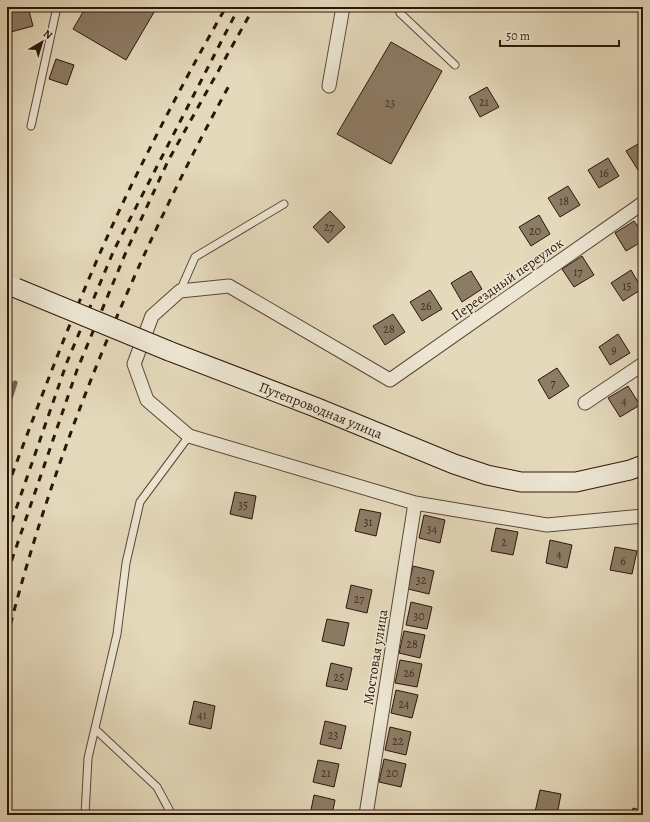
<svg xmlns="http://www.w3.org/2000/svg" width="650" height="822" font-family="Alegreya,serif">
  <rect width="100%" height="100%" fill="#e4d9bb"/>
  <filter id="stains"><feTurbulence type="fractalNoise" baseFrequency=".005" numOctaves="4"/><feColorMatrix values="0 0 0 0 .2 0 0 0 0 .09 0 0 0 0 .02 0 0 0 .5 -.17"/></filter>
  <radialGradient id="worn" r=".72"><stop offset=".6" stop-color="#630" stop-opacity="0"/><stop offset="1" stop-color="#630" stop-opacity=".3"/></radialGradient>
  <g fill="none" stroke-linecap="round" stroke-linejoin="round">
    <!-- stream -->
    <path stroke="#75634f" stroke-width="5" d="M 7,408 L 15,383"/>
  </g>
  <!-- building -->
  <path fill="#8c7b65" stroke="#2c1608" d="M 7,7 L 28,7 L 33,26 L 7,33 Z
    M 86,7 L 157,7 L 126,60 L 73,29 Z
    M 391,42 L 442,71 L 391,164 L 337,134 Z
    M 56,59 L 74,65 L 67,85 L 49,79 Z
    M 487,87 L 499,107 L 480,117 L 469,97 Z
    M 643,141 L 643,167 L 638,170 L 626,151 Z
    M 608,158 L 619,176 L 599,188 L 588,170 Z
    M 568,186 L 580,205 L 560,217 L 548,198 Z
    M 330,211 L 345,227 L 328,243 L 313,227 Z
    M 539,215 L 550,234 L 531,246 L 519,227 Z
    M 634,221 L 643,234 L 643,241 L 626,251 L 615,233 Z
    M 582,256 L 594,275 L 574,287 L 562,269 Z
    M 631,270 L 642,289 L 623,301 L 611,283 Z
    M 471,271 L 482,289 L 462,302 L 451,283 Z
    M 430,290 L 442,309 L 422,321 L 410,302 Z
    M 393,314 L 405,332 L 385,345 L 373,326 Z
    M 618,334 L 630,353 L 610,365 L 599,347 Z
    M 557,368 L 569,386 L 549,399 L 538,380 Z
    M 628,386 L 640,405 L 620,417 L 608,398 Z
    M 235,492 L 256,496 L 252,519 L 230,514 Z
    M 360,509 L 381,513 L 376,536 L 355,531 Z
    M 424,515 L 445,520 L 440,543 L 419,538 Z
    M 496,528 L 518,532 L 513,555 L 491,551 Z
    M 550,540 L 572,545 L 567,568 L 546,563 Z
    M 615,547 L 637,551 L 632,574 L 610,570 Z
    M 413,566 L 434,571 L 429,594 L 408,589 Z
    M 351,585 L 372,590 L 367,613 L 346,608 Z
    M 411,602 L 432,607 L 427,629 L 406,625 Z
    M 327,619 L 349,623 L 344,646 L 322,641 Z
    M 404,631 L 425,635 L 420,658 L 399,653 Z
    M 400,660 L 422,664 L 417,687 L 395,683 Z
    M 331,663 L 352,668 L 347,690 L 326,686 Z
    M 396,690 L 418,695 L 412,718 L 391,713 Z
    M 194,701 L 215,706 L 211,729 L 189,724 Z
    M 325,721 L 346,726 L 341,749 L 320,744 Z
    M 390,727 L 411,732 L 406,755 L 385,750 Z
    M 384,759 L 406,764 L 401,787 L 379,782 Z
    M 318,760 L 339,764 L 334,787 L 313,782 Z
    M 540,790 L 561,794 L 557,815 L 535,812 Z
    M 314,795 L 335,800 L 332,815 L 310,815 Z
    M 633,808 L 643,811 L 643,815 L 631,815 Z"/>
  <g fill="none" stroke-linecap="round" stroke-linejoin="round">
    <!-- service casing -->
    <g stroke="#5a4735" stroke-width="9">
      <path id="service" d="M 399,7 L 400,13 L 455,65
        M 31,126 L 57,7
        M 180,291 L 195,257 L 284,204
        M 95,729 L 157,787 L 172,815
        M 85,815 L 88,758 L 117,634 L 126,563 L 140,502 L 189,436"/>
    </g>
    <!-- minor casing -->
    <g stroke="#5a4735" stroke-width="15">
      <path id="minor" d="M 329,86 L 343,7
        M 643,203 L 390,380 L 229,286 L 180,291 L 152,316 L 134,364 L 147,400 L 189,436 L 415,503 L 547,525 L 643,516
        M 585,403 L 643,364
        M 366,815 L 415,503"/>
    </g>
    <!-- secondary casing -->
    <g stroke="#2c1608" stroke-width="21">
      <g id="secondary">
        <path id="s1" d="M 169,351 L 315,407 L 454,464 L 487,475 L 521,482 L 576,482 L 630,470 L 643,465"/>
      </g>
    </g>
    <!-- service -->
    <use href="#service" stroke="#ede6d3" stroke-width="7"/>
    <!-- minor -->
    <use href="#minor" stroke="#ede6d3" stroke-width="13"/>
    <!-- secondary -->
    <use href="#secondary" stroke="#ede6d3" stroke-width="19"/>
    <!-- rail -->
    <path stroke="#2c1608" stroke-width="3" stroke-dasharray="7 7" stroke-linecap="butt" d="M 7,488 C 45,387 83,285 130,188 C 160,127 192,66 226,7
      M 7,535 L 67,362 L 114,250 L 239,7
      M 7,574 L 77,370 L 126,252 L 168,161 L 254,7
      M 7,638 C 55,447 137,254 231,82"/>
    <!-- secondary-bridge casing -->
    <g stroke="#2c1608" stroke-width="21" stroke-linecap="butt">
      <path id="secondary-bridge" d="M 16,288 L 169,351"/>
    </g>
    <!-- secondary-bridge -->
    <use href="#secondary-bridge" stroke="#ede6d3" stroke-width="19"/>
  </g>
  <g text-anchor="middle" stroke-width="3" stroke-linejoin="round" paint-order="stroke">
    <!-- number labels -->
    <g font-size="12" fill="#442f1f">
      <text x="484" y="106">21</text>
      <text x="390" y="107">23</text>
      <text x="604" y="177">16</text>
      <text x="564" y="205">18</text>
      <text x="329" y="231">27</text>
      <text x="535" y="235">20</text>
      <text x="578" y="276">17</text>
      <text x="627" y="290">15</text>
      <text x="426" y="310">26</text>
      <text x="389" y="333">28</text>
      <text x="614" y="354">9</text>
      <text x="553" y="387">7</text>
      <text x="624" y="405">4</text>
      <text x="243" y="509">35</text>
      <text x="368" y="526">31</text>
      <text x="432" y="533">34</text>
      <text x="504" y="546">2</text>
      <text x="559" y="558">4</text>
      <text x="623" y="565">6</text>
      <text x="421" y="584">32</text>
      <text x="359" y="603">27</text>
      <text x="419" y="620">30</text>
      <text x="412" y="648">28</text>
      <text x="409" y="677">26</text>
      <text x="339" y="681">25</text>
      <text x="404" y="708">24</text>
      <text x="202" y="719">41</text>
      <text x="333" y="739">23</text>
      <text x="398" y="745">22</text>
      <text x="326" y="777">21</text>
      <text x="392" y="777">20</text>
    </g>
    <!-- street labels -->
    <g font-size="14" fill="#2c1608" stroke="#ede6d3">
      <text transform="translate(507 279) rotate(-35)" y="5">Переездный переулок</text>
      <text dy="5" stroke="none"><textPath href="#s1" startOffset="163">Путепроводная улица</textPath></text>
      <text transform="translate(375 657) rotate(-81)" y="5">Мостовая улица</text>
    </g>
  </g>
  <!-- margin -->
  <rect width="650" height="822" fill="none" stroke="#e4d9bb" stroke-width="24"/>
  <rect x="8" y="8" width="634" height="806" fill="none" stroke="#2c1608" stroke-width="2"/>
  <rect x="12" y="12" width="626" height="798" fill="none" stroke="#2c1608"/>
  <!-- north arrow -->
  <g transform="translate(42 42) rotate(38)" stroke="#ede6d3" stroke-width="3" paint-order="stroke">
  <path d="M0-3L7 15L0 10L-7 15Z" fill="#2c1608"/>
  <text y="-6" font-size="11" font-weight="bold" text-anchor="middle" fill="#2c1608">N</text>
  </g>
  <!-- scale -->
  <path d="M500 40v6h119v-6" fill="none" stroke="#2c1608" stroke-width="2"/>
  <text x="506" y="40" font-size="12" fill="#2c1608" stroke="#ede6d3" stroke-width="3" paint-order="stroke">50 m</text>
  <rect width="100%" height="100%" filter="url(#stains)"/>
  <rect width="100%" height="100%" fill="url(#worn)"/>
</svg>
